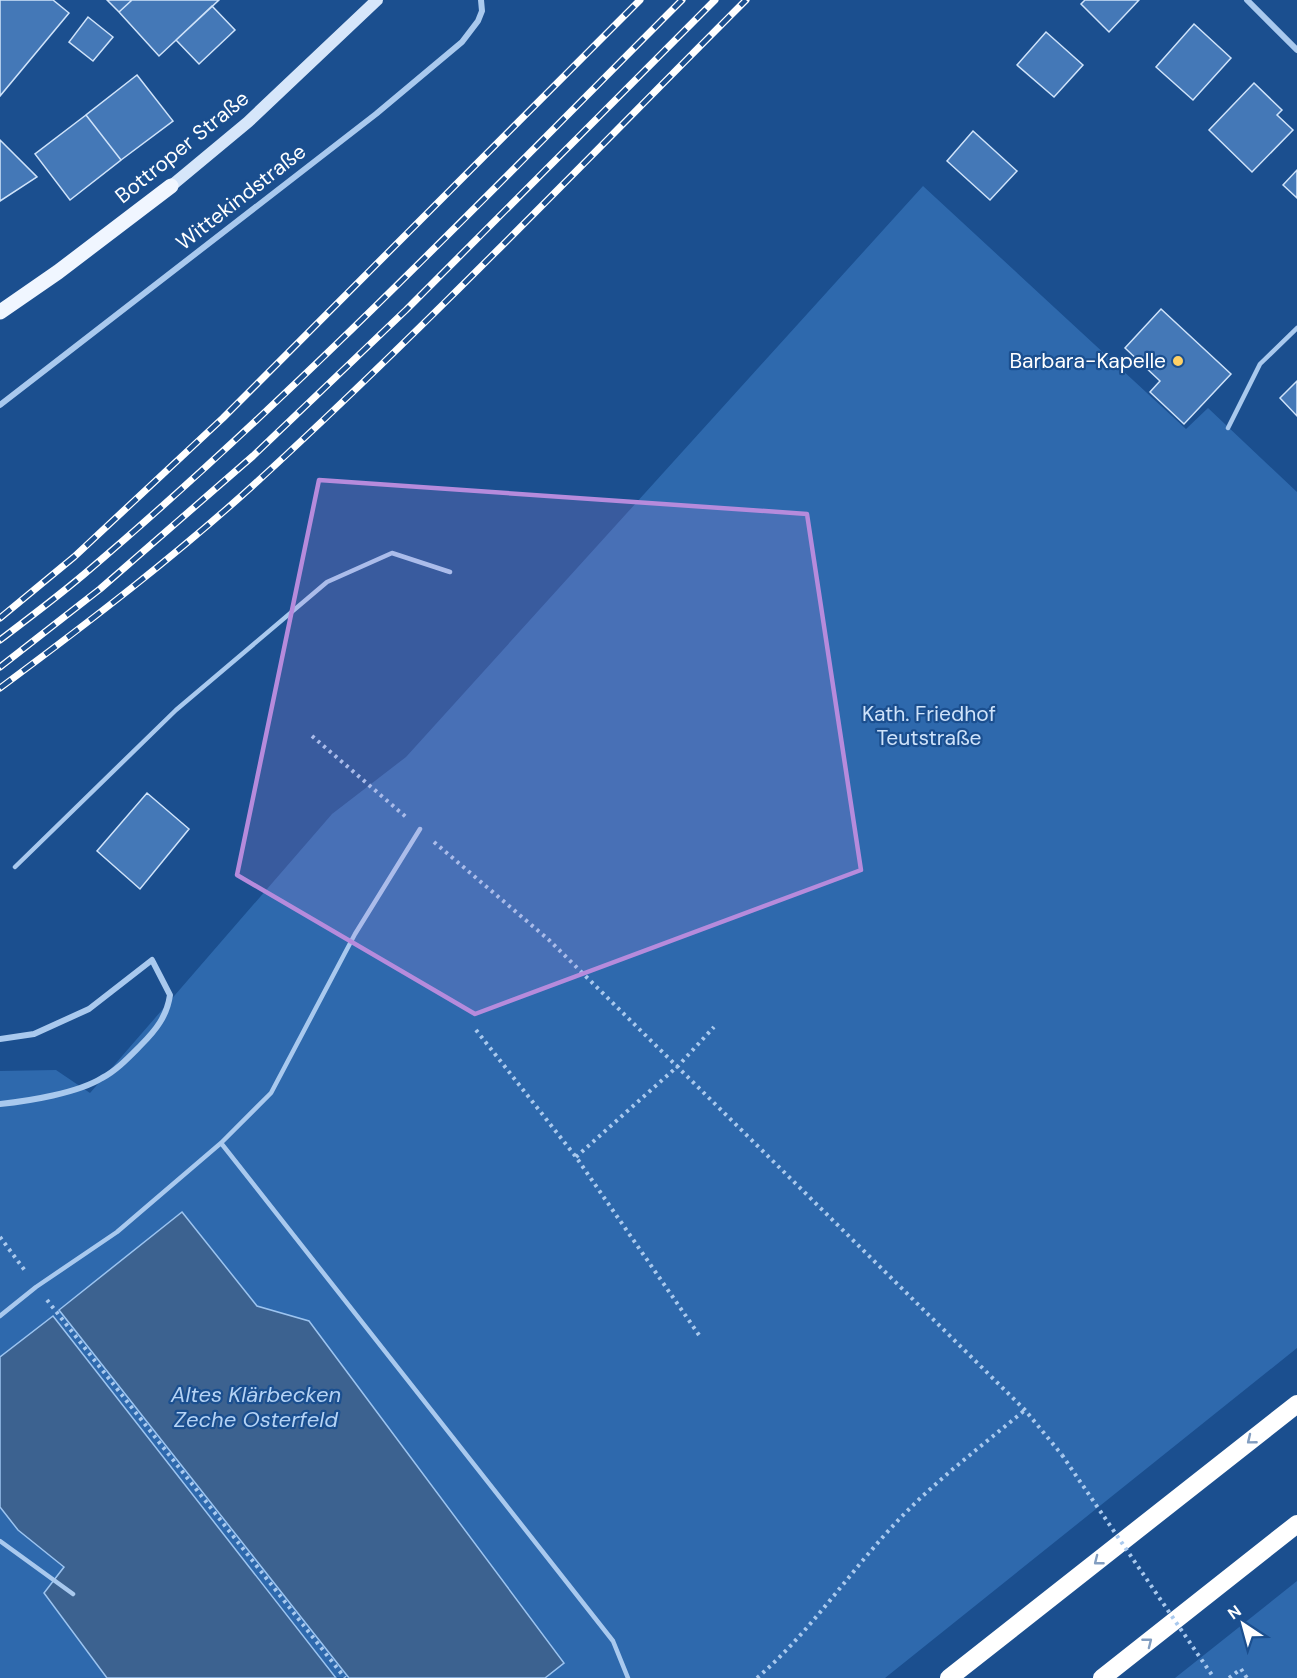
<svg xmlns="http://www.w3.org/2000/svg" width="1297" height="1678" font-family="'DM Sans',sans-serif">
  <rect width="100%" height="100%" fill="#1b4f8f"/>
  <!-- green -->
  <path fill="#2e69ad" d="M 923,186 L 1186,429 L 1208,408 L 1297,492 L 1297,1348 L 885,1678 L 0,1678 L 0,1071 L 56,1070 L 90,1093 L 332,814 L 406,757 Z
    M 1297,1581 L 1297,1678 L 1175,1678 Z"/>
  <!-- water -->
  <path fill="#3c6290" stroke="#9cc4f0" stroke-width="1.5" d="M 182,1212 L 257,1306 L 309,1321 L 564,1663 L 545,1678 L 349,1678 L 59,1310 Z
    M 53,1316 L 336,1678 L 107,1678 L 44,1593 L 64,1567 L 18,1530 L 0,1507 L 0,1357 Z"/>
  <!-- building -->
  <path fill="#4478b7" stroke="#cfe3fa" stroke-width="1.5" d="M 0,0 L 53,0 L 69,13 L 0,96 Z
    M 107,0 L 132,0 L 119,12 Z
    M 132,0 L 219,0 L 159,56 L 119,12 Z
    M 1085,0 L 1139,0 L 1109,32 L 1081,4 Z
    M 212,6 L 235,30 L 199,64 L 176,40 Z
    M 88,17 L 113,37 L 93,61 L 69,42 Z
    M 1194,24 L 1231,58 L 1193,100 L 1156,67 Z
    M 1046,32 L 1083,65 L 1054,97 L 1017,65 Z
    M 137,75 L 173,121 L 121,160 L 86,115 Z
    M 1254,83 L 1282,110 L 1277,115 L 1293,130 L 1252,172 L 1209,130 Z
    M 86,115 L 121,160 L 70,200 L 35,154 Z
    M 973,131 L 1017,171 L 990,200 L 947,161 Z
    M 0,140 L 37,177 L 0,201 Z
    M 1297,170 L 1297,198 L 1283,185 Z
    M 1161,309 L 1231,374 L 1184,424 L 1150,392 L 1160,381 L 1125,348 Z
    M 1297,381 L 1297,416 L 1280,398 Z
    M 147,793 L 189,829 L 140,889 L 97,851 Z"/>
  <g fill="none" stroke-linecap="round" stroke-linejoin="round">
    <!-- path -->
    <path stroke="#a9c9ee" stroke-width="4" stroke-dasharray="3 4.5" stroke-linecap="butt" d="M 312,736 L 406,817
      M 434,842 L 549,940 L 1025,1410 L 1062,1455
      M 476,1030 L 576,1157 L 699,1335
      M 576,1157 L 678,1066 L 714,1027
      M 0,1237 L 26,1272
      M 47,1300 L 345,1678
      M 757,1678 C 808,1634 846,1577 891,1528 C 931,1484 979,1448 1025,1410
      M 1229,1678 L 1241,1669 L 1247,1678"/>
    <!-- lane -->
    <path stroke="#a9c9ee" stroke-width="4.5" d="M 1228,428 L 1260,364 L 1297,328
      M 15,867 L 176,710 L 327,582 L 392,553 L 450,572
      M 221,1143 L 613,1641 L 628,1678
      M 0,1316 L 36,1287 L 117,1232 L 221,1143 L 271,1093 L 355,934 L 420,829
      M 0,1541 L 73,1594"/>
    <!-- street -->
    <path stroke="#a9c9ee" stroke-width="6" d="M 1247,0 L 1297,50
      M 0,405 L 376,114 L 462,42 L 478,21 L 482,11 L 481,0
      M 0,1039 L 34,1034 L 89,1009 L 152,960 L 170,995 C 167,1016 156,1030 141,1045 C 129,1057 117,1070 102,1078 C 78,1093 29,1101 0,1104"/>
    <!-- secondary -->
    <path stroke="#d6e6fa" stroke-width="12" d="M 171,186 L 248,122 L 377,0"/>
    <!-- primary -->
    <path stroke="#f0f6ff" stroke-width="15" d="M 0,312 L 58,272 L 171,186"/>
    <!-- highway -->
    <path stroke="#fff" stroke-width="18" d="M 949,1678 L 1297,1404
      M 1102,1678 L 1297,1524"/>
    <!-- rail casing -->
    <g stroke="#fff" stroke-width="7">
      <path id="rail" d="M 0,618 L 74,557 L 223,418 L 640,0
        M 0,640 C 30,617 60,595 89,570 C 298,392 488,194 682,0
        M 0,667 L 100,589 L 253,456 L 406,310 L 715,0
        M 0,688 C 89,622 177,555 259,480 C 427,326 585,161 746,0"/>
    </g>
    <!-- rail -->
    <use href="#rail" stroke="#1b4f8f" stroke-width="4.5" stroke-dasharray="14" stroke-linecap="butt"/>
    <!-- path-bridge -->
    <path stroke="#a9c9ee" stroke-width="4" stroke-dasharray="3 4.5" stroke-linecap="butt" d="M 1062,1455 L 1214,1678"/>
  </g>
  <!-- one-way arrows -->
  <defs><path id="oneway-chevron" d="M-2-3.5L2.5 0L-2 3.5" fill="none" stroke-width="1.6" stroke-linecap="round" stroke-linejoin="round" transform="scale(1.5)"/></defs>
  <g stroke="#829ec1">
    <use href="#oneway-chevron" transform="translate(1251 1440) rotate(141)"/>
    <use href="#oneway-chevron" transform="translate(1098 1561) rotate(142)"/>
    <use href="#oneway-chevron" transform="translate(1148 1642) rotate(-38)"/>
  </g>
  <!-- marked area -->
  <path fill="#b68bdc" fill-opacity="0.2" stroke="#b68bdc" stroke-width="4.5" stroke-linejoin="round" d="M 319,480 L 807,514 L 861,870 L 475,1014 L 237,875 Z"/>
  <!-- markers -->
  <circle fill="#ffd166" stroke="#1b4f8f" stroke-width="2" cx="1178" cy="361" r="6"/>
  <g text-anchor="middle" stroke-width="4.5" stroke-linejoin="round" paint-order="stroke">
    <!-- street labels -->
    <g font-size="21" fill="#fff" stroke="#1b4f8f">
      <text transform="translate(182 147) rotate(-39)" y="7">Bottroper Straße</text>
      <text transform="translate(241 197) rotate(-38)" y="7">Wittekindstraße</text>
    </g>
    <!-- poi labels -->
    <g font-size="21" fill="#fff" stroke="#1b4f8f" text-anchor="end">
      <text x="1166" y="368">Barbara-Kapelle</text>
    </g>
    <!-- park labels -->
    <g font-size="21" fill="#cfe3fa" stroke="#1b4f8f">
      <text x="929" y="721">Kath. Friedhof<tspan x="929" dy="24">Teutstraße</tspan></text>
    </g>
    <!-- water labels -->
    <g font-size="22" font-style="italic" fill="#b5d3f5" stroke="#1b4f8f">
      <text x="256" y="1402">Altes Klärbecken<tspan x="256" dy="25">Zeche Osterfeld</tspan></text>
    </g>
  </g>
  <!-- north arrow -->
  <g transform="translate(1243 1624) rotate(324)" stroke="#1b4f8f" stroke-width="4.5" paint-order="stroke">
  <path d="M0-4.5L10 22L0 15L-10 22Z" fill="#ffffff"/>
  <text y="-9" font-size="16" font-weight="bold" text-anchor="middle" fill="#ffffff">N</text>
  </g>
</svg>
